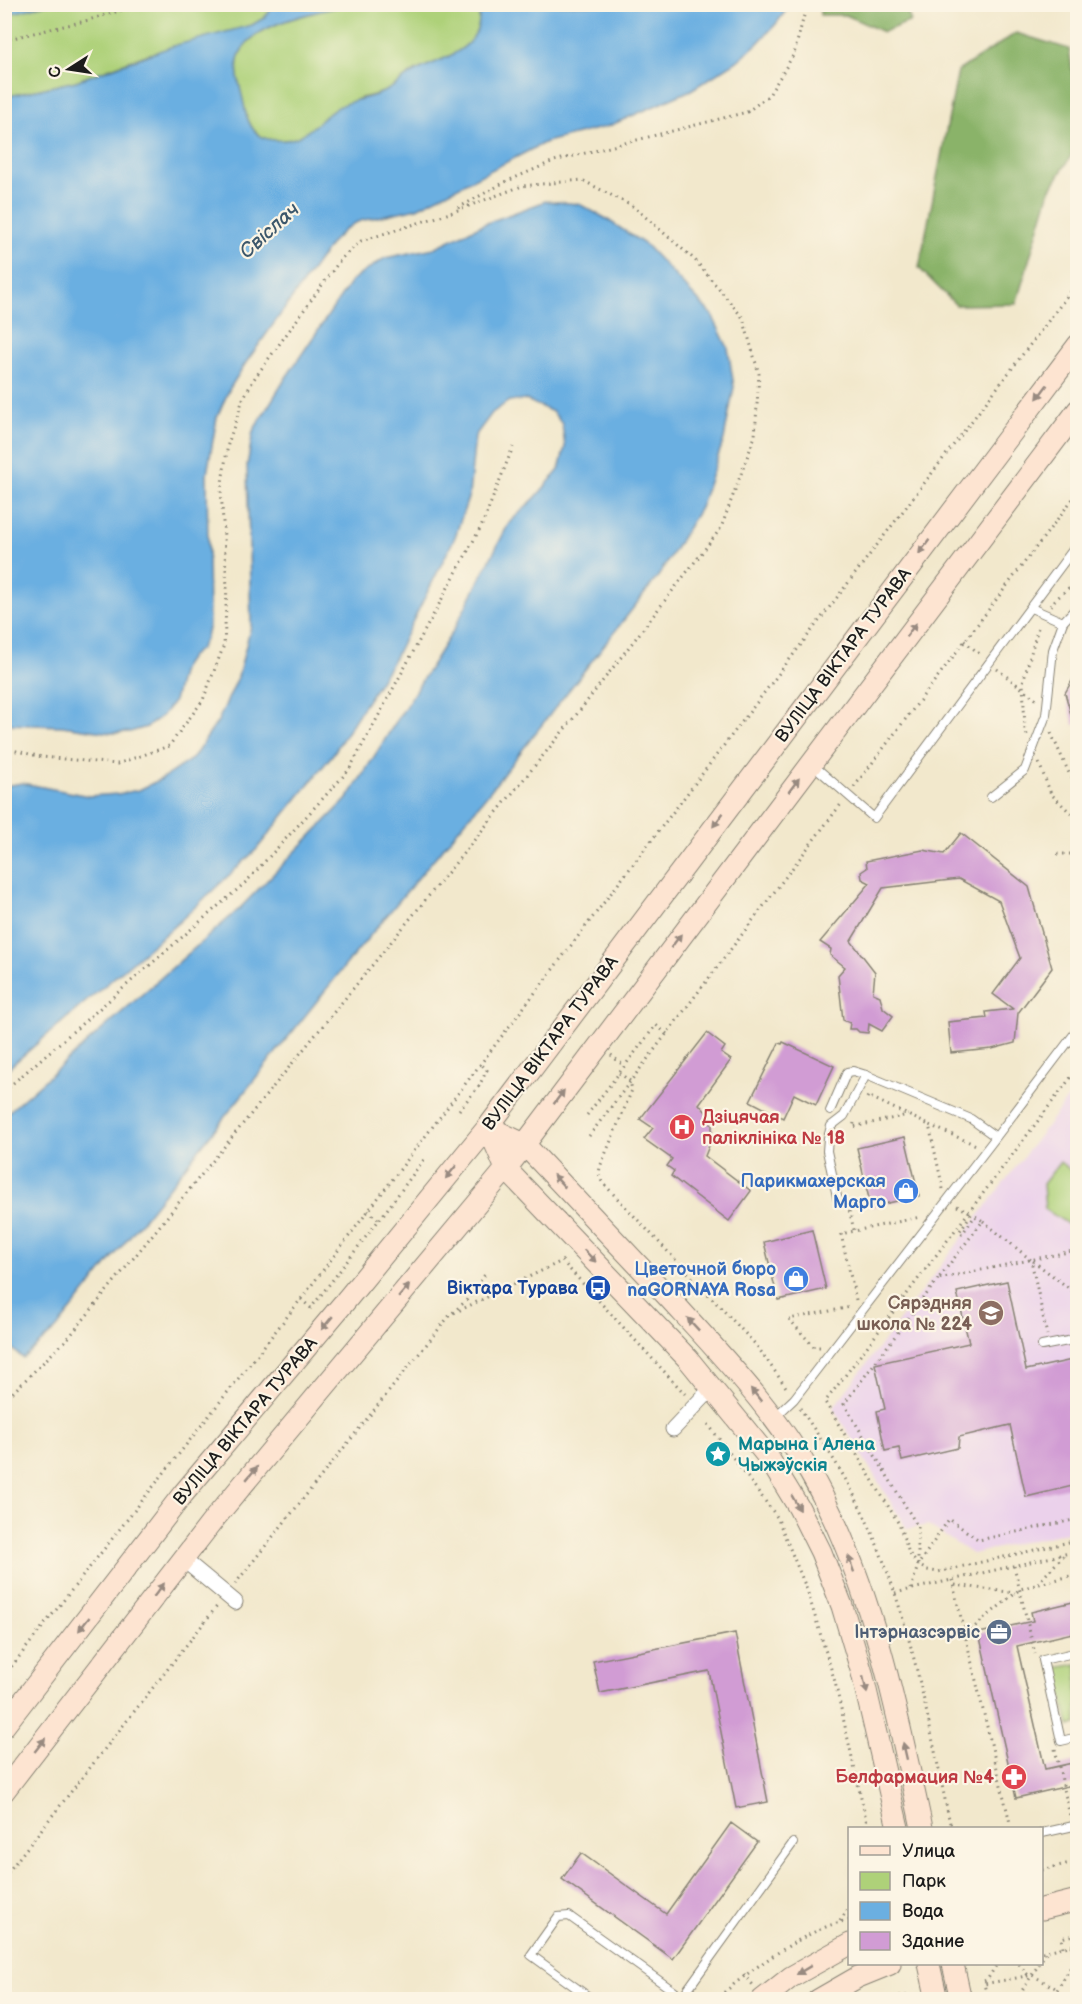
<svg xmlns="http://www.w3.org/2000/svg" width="1082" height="2004" font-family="'Balsamiq Sans',sans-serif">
  <rect width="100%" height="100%" fill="#fcf5e5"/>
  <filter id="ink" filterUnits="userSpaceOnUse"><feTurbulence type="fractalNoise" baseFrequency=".0167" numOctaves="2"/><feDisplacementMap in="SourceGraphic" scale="12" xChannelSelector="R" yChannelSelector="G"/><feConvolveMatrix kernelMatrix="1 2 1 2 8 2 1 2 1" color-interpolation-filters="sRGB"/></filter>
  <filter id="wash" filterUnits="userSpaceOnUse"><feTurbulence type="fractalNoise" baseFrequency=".008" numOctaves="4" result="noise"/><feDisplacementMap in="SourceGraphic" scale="24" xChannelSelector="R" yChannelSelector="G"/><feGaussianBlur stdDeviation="1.35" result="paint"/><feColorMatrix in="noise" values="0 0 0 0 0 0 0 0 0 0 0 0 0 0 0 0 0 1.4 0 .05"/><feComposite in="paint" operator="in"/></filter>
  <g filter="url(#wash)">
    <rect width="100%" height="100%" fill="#f2e8cc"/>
    <!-- built -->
    <path fill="#ebd1eb" d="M 1077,1086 L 1077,1530 L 972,1554 L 928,1525 L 907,1529 L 833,1408 Z"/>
    <!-- green -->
    <path fill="#aed179" stroke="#65764a" stroke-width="1.5" d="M 45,4 L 276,5 L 264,18 L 252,25 L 143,56 L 76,81 L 5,97 L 4,15 Z
      M 346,5 L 478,5 C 481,18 481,28 472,39 C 458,56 437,61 417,70 C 405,76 396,87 383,92 C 376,95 368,96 361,98 C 351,102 338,108 329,114 C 319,121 312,132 300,137 C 293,140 281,141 273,140 C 256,138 249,126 245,110 C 242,95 235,76 238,60 C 246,23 316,13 346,5 Z
      M 1060,1162 L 1077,1175 L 1077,1223 L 1069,1225 L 1045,1209 L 1043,1184 Z
      M 1077,1664 L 1077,1724 L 1069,1726 L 1056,1668 Z"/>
    <!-- forest -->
    <path fill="#8ab369" stroke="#536842" stroke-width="1.5" d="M 820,5 L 904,5 L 911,21 L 883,32 L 846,15 L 820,15 Z
      M 1016,33 L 1069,49 L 1077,103 L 1077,146 L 1050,190 L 1016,304 L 956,305 L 919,268 L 958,71 Z"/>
    <!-- water -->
    <path fill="#6bafe1" stroke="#44667e" stroke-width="1.5" d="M 276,4 L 346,5 C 316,13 245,23 238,60 C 235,76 243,95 245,110 C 249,126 256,139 274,140 C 308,144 317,116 344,104 C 357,99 371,98 383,92 C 396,87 405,76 418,70 C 448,56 487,47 478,5 L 790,5 L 776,24 L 757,44 L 736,62 L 691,90 L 609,126 L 546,142 L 417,208 L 360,221 C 348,225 341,233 332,242 L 245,364 L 230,388 L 217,417 L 207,474 L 209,624 L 206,638 L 200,649 L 190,657 L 182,669 L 174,701 L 163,715 L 147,727 L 130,732 L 111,733 L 62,726 L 5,724 L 5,97 L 76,81 L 173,46 L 252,25 L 264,18 Z
      M 4,5 L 5,4 L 45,5 L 5,15 Z
      M 546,201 L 579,204 L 605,218 L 646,245 L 712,315 L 728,348 L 734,387 L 724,439 L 700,508 L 659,575 L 487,795 L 344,967 L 56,1329 L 23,1358 L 5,1343 L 5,1115 L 239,909 L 348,798 L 453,631 L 509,523 L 536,497 L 559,470 L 565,447 L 562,424 L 553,412 L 526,400 L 509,401 L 492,413 L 475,436 L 469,495 L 455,537 L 394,659 L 333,754 L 256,850 L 179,922 L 5,1071 L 5,786 L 22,783 L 89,796 L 118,794 L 139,790 L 163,778 L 193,758 L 218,721 L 238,677 L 251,626 L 247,466 L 253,431 L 287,376 L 352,280 L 385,258 L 434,248 L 484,224 Z"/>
    <g id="blocks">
      <!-- building -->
      <path fill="#d19cd4" d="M 1077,672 L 1077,724 L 1074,725 L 1065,693 Z
        M 961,833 L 1029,887 L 1052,968 L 1018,1013 L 1015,1043 L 992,1049 L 951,1053 L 948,1022 L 987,1018 L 986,1012 L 1013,1009 L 993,994 L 1020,958 L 999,901 L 959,879 L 883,888 L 851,941 L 875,972 L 873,993 L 880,996 L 883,1008 L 893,1016 L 882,1031 L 869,1024 L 868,1033 L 859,1032 L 856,1029 L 849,1029 L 850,1023 L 843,1020 L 838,975 L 845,967 L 830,955 L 831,949 L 820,942 L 870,883 L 862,879 L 861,872 L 867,868 L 866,861 L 923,850 L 944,854 Z
        M 707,1033 L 725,1047 L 721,1053 L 731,1060 L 699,1104 L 706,1112 L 712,1126 L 712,1138 L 705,1156 L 751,1191 L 729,1221 L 671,1176 L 674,1171 L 667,1166 L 672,1159 L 644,1139 L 653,1128 L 640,1119 Z
        M 783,1042 L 834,1066 L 816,1105 L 794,1094 L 783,1118 L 750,1101 L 779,1043 L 782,1044 Z
        M 905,1137 L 919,1196 L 871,1207 L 857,1148 Z
        M 812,1230 L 826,1289 L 778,1300 L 764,1242 Z
        M 1007,1281 L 1026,1370 L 1077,1359 L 1077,1485 L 1026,1497 L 1010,1425 L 959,1437 L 958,1448 L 902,1461 L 899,1448 L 885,1451 L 877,1411 L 885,1409 L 875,1364 L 969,1343 L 957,1292 Z
        M 1077,1601 L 1077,1632 L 1017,1646 L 1045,1769 L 1077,1762 L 1077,1784 L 1016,1798 L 979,1633 L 1033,1621 L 1031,1612 Z
        M 735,1633 L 768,1802 L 736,1808 L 709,1671 L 600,1693 L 593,1661 Z
        M 731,1823 L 757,1842 L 673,1959 L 562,1879 L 581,1853 L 666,1914 Z"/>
    </g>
  </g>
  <g filter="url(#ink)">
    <use href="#blocks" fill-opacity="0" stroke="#878274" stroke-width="1.5"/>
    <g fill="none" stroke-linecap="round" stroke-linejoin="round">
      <!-- lane casing -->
      <g stroke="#878274" stroke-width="10">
        <path id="lane" d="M 1031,608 L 1063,622
          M 812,764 L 874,818 L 1078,543
          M 991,797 L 1025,770 L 1046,715 L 1053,650 L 1063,622 L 1078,606
          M 996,1137 L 1078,1029
          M 838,1201 L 827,1151 L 828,1138 L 831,1126 L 844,1116 L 866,1075
          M 1042,1346 L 1078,1339
          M 775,1417 L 794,1399 L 996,1137 L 971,1119 L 866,1075 L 853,1071 L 847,1072 L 830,1111
          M 1078,1652 L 1043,1660 L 1061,1741 L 1078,1737
          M 1042,1833 L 1078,1825
          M 593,2000 L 531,1955 L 558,1917 L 569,1916 L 682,1997 L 793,1843"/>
      </g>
      <!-- street casing -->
      <g stroke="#878274" stroke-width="17">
        <path id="street" d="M 673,1429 L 712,1388
          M 183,1559 L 235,1602"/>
      </g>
      <!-- secondary casing -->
      <g stroke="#878274" stroke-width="23">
        <path id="secondary" d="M 488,1127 L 524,1144 C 573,1196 621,1247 670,1299 C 726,1360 784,1420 822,1495 C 875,1599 898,1716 922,1828
          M 488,1127 L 506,1169 L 688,1359 L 768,1457 L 799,1508 L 821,1552 L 842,1606 L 862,1673 L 898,1828
          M 4,1726 L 183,1494 L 348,1298 L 488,1127 L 1078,345
          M 4,1791 L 215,1518 L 506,1169 L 1078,410
          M 1042,1909 L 1078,1900
          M 929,1964 L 937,2000
          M 953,1964 L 961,2000
          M 762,2000 L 791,1977 L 850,1944
          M 818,2000 L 858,1977 L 890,1964"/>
      </g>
      <!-- path -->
      <path stroke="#878274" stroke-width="3" stroke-dasharray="1.5 4.5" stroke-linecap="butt" d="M 4,40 L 85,21 L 142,4
        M 458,208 L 505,182 L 554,161 L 747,112 L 769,95 L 794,54 L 807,4
        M 1051,606 L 1055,600 L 1078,580
        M 964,641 L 981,655
        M 997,669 L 1037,700
        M 1051,733 L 1069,773 L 1078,785
        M 1027,735 L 1025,729 L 1023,682 L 1039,624
        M 4,748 L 42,757 L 117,764 L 169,746 L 203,700 L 224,645 L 227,587 L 221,489 L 228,444 L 243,399 L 254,379 L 341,259 L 361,241 L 450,213
        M 1039,763 L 1051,794 L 1078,820
        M 854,787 L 1078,492
        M 1057,854 L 1078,854
        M 611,1055 L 624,1066
        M 1078,1068 L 825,1402 L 899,1524 L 909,1553 L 918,1565 L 927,1570 L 938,1572 L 1078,1540
        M 619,1073 L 630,1081 L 632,1090 L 600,1167 L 599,1174 L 602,1182 L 757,1346 L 788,1390
        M 4,1091 L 246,882 L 349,770 L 482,525 L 513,447
        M 867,1098 L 868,1096 L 929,1125
        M 459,1110 L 479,1086 L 487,1070 L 481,1064
        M 587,1115 L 656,1025 L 667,1034
        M 854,1123 L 853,1127 L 908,1115
        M 589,1136 L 841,804
        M 943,1189 L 929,1125 L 976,1145
        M 848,1205 L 854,1230
        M 957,1206 L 972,1213 L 959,1232 L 962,1234 L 975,1216 L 983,1221 L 938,1279 L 1078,1250
        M 380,1219 L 425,1158
        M 983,1221 L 1031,1260 L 1047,1335
        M 562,1261 L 685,1394
        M 1033,1261 L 1078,1295
        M 938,1279 L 844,1404 L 918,1527 L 918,1565 L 949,1519 L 979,1540 L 1078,1519
        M 301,1299 L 311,1308 L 379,1220 L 368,1211
        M 856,1300 L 841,1234 L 920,1217
        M 454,1313 L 562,1261 L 566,1257
        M 820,1347 L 814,1347 L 789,1319 L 851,1307
        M 4,1401 L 70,1336 L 581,709 L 721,528 L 755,436 L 759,374 L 743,318 L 695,260 L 634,207 L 582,180 L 522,186 L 450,213
        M 800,1408 C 822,1441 844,1473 861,1509 C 910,1609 928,1721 951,1828
        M 708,1424 L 777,1517 L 807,1590 L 835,1682 L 868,1828
        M 1014,1566 L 1035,1654
        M 952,1580 L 1010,1823
        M 1038,1583 L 1064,1555
        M 235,1584 L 450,1315 L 466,1301 L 486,1273
        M 955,1585 L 1015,1593
        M 911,1589 L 918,1565
        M 895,1593 L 1078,1551
        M 966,1634 L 1020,1589 L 1078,1574
        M 4,1676 L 301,1299 L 1078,282
        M 1055,1749 L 1070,1816
        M 950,1824 L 958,1828
        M 1042,1870 L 1078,1861
        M 4,1877 L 218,1605
        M 840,1921 L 850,1906
        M 1063,1947 L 1061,1938 L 1078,1934
        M 1042,1952 L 1078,1944
        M 1042,1959 L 1047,1951
        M 1019,1964 L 1028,1975
        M 744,1974 L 753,1985
        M 984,1981 L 987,1980 L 997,1964
        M 715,2000 C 746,1973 809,1926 850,1920
        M 888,2000 L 899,1996 L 912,1996 L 913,2000
        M 988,2000 L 984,1984 L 1032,1975 L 1057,1989
        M 1016,2000 L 1039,1964
        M 1051,2000 L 1075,1960 L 1072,1945"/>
      <!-- lane -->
      <use href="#lane" stroke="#fff" stroke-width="8"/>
      <!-- street -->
      <use href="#street" stroke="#fff" stroke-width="15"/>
      <!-- secondary -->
      <use href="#secondary" stroke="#fde4d1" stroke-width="21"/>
    </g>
    <!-- one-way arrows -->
    <defs><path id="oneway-solid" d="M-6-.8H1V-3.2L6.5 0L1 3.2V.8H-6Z" transform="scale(1.5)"/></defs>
    <g fill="#988a80">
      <use href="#oneway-solid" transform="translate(1042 392) rotate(127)"/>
      <use href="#oneway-solid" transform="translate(924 547) rotate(127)"/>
      <use href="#oneway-solid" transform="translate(911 630) rotate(-53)"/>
      <use href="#oneway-solid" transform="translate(794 785) rotate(-53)"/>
      <use href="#oneway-solid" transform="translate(718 820) rotate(127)"/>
      <use href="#oneway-solid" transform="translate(676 941) rotate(-53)"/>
      <use href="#oneway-solid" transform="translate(559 1097) rotate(-53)"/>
      <use href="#oneway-solid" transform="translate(451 1172) rotate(129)"/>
      <use href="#oneway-solid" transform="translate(559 1181) rotate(-133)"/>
      <use href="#oneway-solid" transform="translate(590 1256) rotate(46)"/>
      <use href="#oneway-solid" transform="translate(404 1291) rotate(-50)"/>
      <use href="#oneway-solid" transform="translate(327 1323) rotate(130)"/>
      <use href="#oneway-solid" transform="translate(693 1324) rotate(-133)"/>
      <use href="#oneway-solid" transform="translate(756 1395) rotate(-129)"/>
      <use href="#oneway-solid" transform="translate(252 1473) rotate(-50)"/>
      <use href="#oneway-solid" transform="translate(796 1503) rotate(60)"/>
      <use href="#oneway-solid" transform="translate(851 1564) rotate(-110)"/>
      <use href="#oneway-solid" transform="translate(159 1590) rotate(-52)"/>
      <use href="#oneway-solid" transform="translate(84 1624) rotate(128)"/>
      <use href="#oneway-solid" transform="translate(865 1685) rotate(77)"/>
      <use href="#oneway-solid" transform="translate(40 1745) rotate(-52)"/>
      <use href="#oneway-solid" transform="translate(905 1751) rotate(-103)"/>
      <use href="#oneway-solid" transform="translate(804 1970) rotate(149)"/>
    </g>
  </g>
  <!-- icons -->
  <defs>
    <g id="hospital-disc" transform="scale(1.35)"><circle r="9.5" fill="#e0444e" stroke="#fcf5e5"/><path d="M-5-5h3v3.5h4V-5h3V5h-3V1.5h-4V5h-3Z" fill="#fff"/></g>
    <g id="shop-disc" transform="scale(1.35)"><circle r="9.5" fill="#3f7fe0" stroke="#fcf5e5"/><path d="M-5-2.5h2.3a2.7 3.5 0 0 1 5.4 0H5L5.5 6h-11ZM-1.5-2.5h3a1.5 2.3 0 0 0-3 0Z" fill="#fff"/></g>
    <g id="bus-disc" transform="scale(1.35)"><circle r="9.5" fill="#1a4fb4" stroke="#fcf5e5"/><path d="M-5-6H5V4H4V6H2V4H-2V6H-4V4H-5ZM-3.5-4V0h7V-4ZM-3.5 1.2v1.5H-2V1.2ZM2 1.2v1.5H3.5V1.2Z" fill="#fff"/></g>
    <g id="school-disc" transform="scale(1.35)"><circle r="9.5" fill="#8d6e63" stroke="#fcf5e5"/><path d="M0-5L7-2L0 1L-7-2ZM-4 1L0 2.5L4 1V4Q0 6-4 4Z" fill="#fff"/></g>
    <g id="sight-disc" transform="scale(1.35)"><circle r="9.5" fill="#0f9aa8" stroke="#fcf5e5"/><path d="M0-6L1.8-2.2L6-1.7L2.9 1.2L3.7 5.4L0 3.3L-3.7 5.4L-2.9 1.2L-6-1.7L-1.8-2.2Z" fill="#fff"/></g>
    <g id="office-disc" transform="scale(1.35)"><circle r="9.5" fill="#5c6f8a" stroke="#fcf5e5"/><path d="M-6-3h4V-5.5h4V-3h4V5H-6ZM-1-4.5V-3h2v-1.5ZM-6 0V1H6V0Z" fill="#fff"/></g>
    <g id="pharmacy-disc" transform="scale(1.35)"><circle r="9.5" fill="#e0444e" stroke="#fcf5e5"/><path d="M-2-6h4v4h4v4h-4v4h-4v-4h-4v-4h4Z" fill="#fff"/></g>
  </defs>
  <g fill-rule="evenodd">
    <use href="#hospital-disc" x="682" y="1127"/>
    <use href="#shop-disc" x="906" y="1191"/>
    <use href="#shop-disc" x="796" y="1279"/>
    <use href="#bus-disc" x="598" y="1288"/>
    <use href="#school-disc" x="991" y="1313"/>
    <use href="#sight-disc" x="718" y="1454"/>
    <use href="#office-disc" x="999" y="1632"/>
    <use href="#pharmacy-disc" x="1014" y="1777"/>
  </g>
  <g text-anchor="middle" stroke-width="4.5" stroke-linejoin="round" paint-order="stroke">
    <!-- street labels -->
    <g font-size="18" fill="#1c1c1c" stroke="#fcf5e5">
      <text transform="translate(843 655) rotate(-53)" y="6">ВУЛІЦА ВІКТАРА ТУРАВА</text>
      <text transform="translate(550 1043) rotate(-53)" y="6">ВУЛІЦА ВІКТАРА ТУРАВА</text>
      <text transform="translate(245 1421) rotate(-50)" y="6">ВУЛІЦА ВІКТАРА ТУРАВА</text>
    </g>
    <!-- health labels -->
    <g font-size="18" font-weight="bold" fill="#be3a42" stroke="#fcf5e5" text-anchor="start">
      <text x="702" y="1123">Дзіцячая<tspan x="702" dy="21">паліклініка № 18</tspan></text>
      <text x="994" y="1783" text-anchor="end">Белфармация №4</text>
    </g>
    <!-- shop labels -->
    <g font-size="18" font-weight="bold" fill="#366cbe" stroke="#fcf5e5" text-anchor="end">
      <text x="886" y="1187">Парикмахерская<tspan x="886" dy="21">Марго</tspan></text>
      <text x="776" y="1275">Цветочной бюро<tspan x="776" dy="21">naGORNAYA Rosa</tspan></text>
    </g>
    <!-- transit labels -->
    <g font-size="18" font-weight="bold" fill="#164399" stroke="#fcf5e5" text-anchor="end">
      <text x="578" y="1294">Віктара Турава</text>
    </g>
    <!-- education labels -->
    <g font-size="18" font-weight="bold" fill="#785e54" stroke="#fcf5e5" text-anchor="end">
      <text x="972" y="1309">Сярэдняя<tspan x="972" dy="21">школа № 224</tspan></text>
    </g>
    <!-- culture labels -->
    <g font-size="18" font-weight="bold" fill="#0d838f" stroke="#fcf5e5" text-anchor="start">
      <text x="738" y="1450">Марына і Алена<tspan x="738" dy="21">Чыжэўскія</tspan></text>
    </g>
    <!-- service labels -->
    <g font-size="18" font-weight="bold" fill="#4e5e75" stroke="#fcf5e5" text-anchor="end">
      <text x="980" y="1638">Інтэрназсэрвіс</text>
    </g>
    <!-- water labels -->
    <g font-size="20" font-style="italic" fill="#3c576b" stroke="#fcf5e5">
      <text transform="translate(269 230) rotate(-42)" y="7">Свіслач</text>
    </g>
  </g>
  <!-- margin -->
  <rect width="1082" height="2004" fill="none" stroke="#fcf5e5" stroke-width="24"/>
  <!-- legend -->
  <rect x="848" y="1827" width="195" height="138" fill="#fcf5e5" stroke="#a29e95" stroke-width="1.5"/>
  <rect x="860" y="1846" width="30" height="9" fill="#fde4d1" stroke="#a29e95" stroke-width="1.5"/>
  <text x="902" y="1857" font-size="18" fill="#1c1c1c">Улица</text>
  <rect x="860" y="1872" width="30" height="18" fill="#aed179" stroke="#a29e95" stroke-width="1.5"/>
  <text x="902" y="1887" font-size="18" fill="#1c1c1c">Парк</text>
  <rect x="860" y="1902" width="30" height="18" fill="#6bafe1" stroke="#a29e95" stroke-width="1.5"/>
  <text x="902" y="1917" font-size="18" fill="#1c1c1c">Вода</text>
  <rect x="860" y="1932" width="30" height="18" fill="#d19cd4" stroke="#a29e95" stroke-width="1.5"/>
  <text x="902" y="1947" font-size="18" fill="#1c1c1c">Здание</text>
  <!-- north arrow -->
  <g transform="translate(69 69) rotate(258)" stroke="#fcf5e5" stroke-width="4.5" paint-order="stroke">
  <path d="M0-4.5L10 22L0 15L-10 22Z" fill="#1c1c1c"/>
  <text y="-9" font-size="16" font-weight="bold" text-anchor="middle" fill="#1c1c1c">С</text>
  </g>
</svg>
